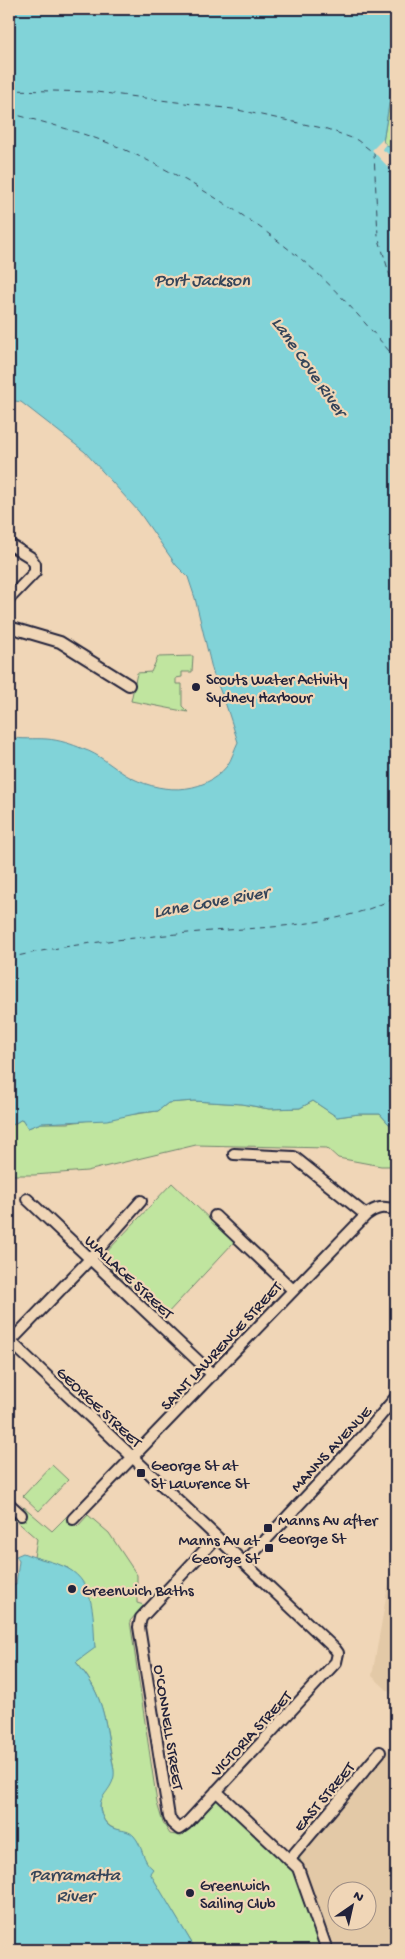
<svg xmlns="http://www.w3.org/2000/svg" width="405" height="1959" font-family="'Gochi Hand',sans-serif">
  <rect width="100%" height="100%" fill="#f0d6b7"/>
  <filter id="ink" filterUnits="userSpaceOnUse"><feTurbulence type="fractalNoise" baseFrequency=".02" numOctaves="2"/><feDisplacementMap in="SourceGraphic" scale="10" xChannelSelector="R" yChannelSelector="G"/><feConvolveMatrix kernelMatrix="1 2 1 2 8 2 1 2 1" color-interpolation-filters="sRGB"/></filter>
  <g filter="url(#ink)">
    <!-- built -->
    <path fill="#e3c9a7" fill-rule="evenodd" d="M 396,1542 L 396,1698 L 372,1676 Z
      M 396,1741 L 396,1950 L 333,1950 L 298,1854 ZM 338,1892 L 368,1892 L 368,1922 L 338,1922 Z"/>
    <!-- green -->
    <path fill="#c0e59f" stroke="#71846d" d="M 396,60 L 396,152 L 383,142 Z
      M 193,656 L 192,672 L 182,672 L 182,677 L 176,678 L 176,684 L 182,684 L 182,706 L 188,712 L 131,701 L 137,673 L 151,672 L 158,657 Z
      M 194,1101 L 241,1104 L 269,1109 L 300,1108 L 313,1101 L 337,1117 L 359,1114 L 380,1114 L 389,1124 L 396,1123 L 396,1166 L 381,1166 L 338,1158 L 327,1148 L 196,1145 L 87,1171 L 34,1175 L 9,1175 L 9,1127 L 22,1119 L 28,1128 L 41,1123 L 68,1123 L 158,1111 L 168,1103 Z
      M 172,1183 L 234,1242 L 164,1317 L 101,1258 Z
      M 52,1465 L 68,1480 L 39,1511 L 23,1496 Z
      M 24,1507 L 52,1531 L 67,1516 L 77,1527 L 88,1515 L 109,1533 L 137,1575 L 137,1603 L 144,1605 L 130,1621 L 157,1803 L 163,1823 L 170,1834 L 182,1836 L 217,1800 L 284,1861 L 298,1854 L 333,1950 L 196,1950 L 149,1873 L 142,1853 L 128,1832 C 114,1831 101,1824 100,1807 C 99,1796 110,1787 113,1776 C 115,1770 112,1760 111,1753 C 104,1715 102,1692 76,1662 L 95,1647 L 68,1568 L 34,1557 L 37,1539 L 13,1518 Z"/>
    <!-- water -->
    <path fill="#81d3d8" stroke="#5b8c99" d="M 9,9 L 396,9 L 396,60 L 383,142 L 396,152 L 396,1123 L 389,1124 L 380,1114 L 359,1114 L 337,1117 L 313,1101 L 300,1108 L 269,1109 L 242,1104 L 194,1101 L 168,1103 L 158,1111 L 140,1113 L 107,1120 L 41,1123 L 28,1128 L 22,1119 L 9,1127 L 9,737 C 22,740 33,738 47,739 C 59,740 72,744 83,749 C 99,754 111,766 126,775 C 157,793 202,797 227,766 C 232,759 234,750 238,742 L 226,705 L 213,673 L 195,598 L 188,577 L 176,565 L 139,512 L 85,452 L 21,402 L 9,400 Z
      M 23,1553 C 37,1559 54,1561 67,1568 C 96,1583 93,1620 95,1648 L 76,1662 C 101,1692 104,1711 110,1749 C 111,1758 115,1768 114,1776 C 111,1794 93,1797 103,1818 C 111,1835 125,1826 134,1836 C 143,1846 142,1861 153,1869 L 150,1873 L 196,1950 L 9,1950 L 9,1586 L 10,1588 L 16,1584 L 19,1561 L 16,1556 Z"/>
    <!-- pier -->
    <path fill="#f0d6b7" d="M 383,139 L 383,142 L 386,144 L 382,149 L 396,160 L 389,168 L 372,150 Z"/>
    <g fill="none" stroke-linecap="round" stroke-linejoin="round">
      <!-- ferry -->
      <path stroke="#35455a" stroke-width="1" stroke-dasharray="6 5" stroke-linecap="butt" d="M 9,90 L 96,92 L 233,109 L 327,129 L 357,140 L 374,153 L 378,236 L 396,296
        M 9,113 C 47,123 85,133 121,148 C 184,176 243,212 296,255 C 334,285 365,323 396,359
        M 9,958 C 75,942 144,937 211,931 C 271,927 342,926 396,897"/>
      <!-- street casing -->
      <g stroke="#22223b" stroke-width="14">
        <path id="street" d="M 9,544 L 30,557 L 35,564 L 35,572 L 9,599
          M 9,627 L 60,642 L 129,685
          M 234,1154 L 294,1157 L 366,1215
          M 27,1199 L 213,1375
          M 215,1216 L 293,1290
          M 9,1340 L 335,1649 L 338,1653 L 336,1662 L 186,1824 L 179,1829 L 172,1823 L 169,1817 L 139,1627 L 141,1618 L 217,1537
          M 9,1343 L 90,1259 L 141,1201
          M 9,1504 L 21,1515
          M 73,1519 L 366,1215 C 376,1207 384,1206 396,1210
          M 244,1563 L 365,1434 L 396,1397
          M 216,1791 L 298,1868 L 327,1950
          M 289,1860 L 380,1752"/>
      </g>
      <!-- street -->
      <use href="#street" stroke="#f0d6b7" stroke-width="10"/>
    </g>
  </g>
  <!-- markers -->
  <g fill="#22223b" stroke="#f0d6b7" stroke-width="2">
    <circle cx="196" cy="687" r="5"/>
    <rect x="136" y="1468" width="10" height="10" rx="2.5"/>
    <rect x="263" y="1523" width="10" height="10" rx="2.5"/>
    <rect x="264" y="1543" width="10" height="10" rx="2.5"/>
    <circle cx="72" cy="1589" r="5"/>
    <circle cx="190" cy="1893" r="5"/>
  </g>
  <g text-anchor="middle" stroke-width="4.5" stroke-linejoin="round" paint-order="stroke">
    <!-- poi labels -->
    <g font-size="16" fill="#22223b" stroke="#f0d6b7" text-anchor="start">
      <text x="206" y="684">Scouts Water Activity<tspan x="206" dy="18">Sydney Harbour</tspan></text>
      <text x="151" y="1470">George St at<tspan x="151" dy="18">St Lawrence St</tspan></text>
      <text x="278" y="1525">Manns Av after<tspan x="278" dy="18">George St</tspan></text>
      <text x="259" y="1545" text-anchor="end">Manns Av at<tspan x="259" dy="18">George St</tspan></text>
      <text x="82" y="1595">Greenwich Baths</text>
      <text x="200" y="1890">Greenwich<tspan x="200" dy="18">Sailing Club</tspan></text>
    </g>
    <!-- street labels -->
    <g font-size="16" fill="#22223b" stroke="#f0d6b7">
      <text transform="translate(130 1276) rotate(43)" y="6">WALLACE STREET</text>
      <text transform="translate(220 1345) rotate(-47)" y="6">SAINT LAWRENCE STREET</text>
      <text transform="translate(100 1406) rotate(43)" y="6">GEORGE STREET</text>
      <text transform="translate(330 1448) rotate(-47)" y="6">MANNS AVENUE</text>
      <text transform="translate(170 1727) rotate(81)" y="6">O'CONNELL STREET</text>
      <text transform="translate(250 1733) rotate(-47)" y="6">VICTORIA STREET</text>
      <text transform="translate(323 1796) rotate(-50)" y="6">EAST STREET</text>
    </g>
    <!-- water labels -->
    <g font-size="18" font-style="italic" fill="#35455a" stroke="#f0d6b7">
      <text x="202" y="285">Port Jackson</text>
      <text transform="translate(310 366) rotate(55)" y="6">Lane Cove River</text>
      <text transform="translate(211 901) rotate(-10)" y="6">Lane Cove River</text>
      <text x="75" y="1880">Parramatta<tspan x="75" dy="21">River</tspan></text>
    </g>
  </g>
  <!-- margin -->
  <rect width="405" height="1959" fill="none" stroke="#f0d6b7" stroke-width="30"/>
  <rect x="15" y="15" width="375" height="1929" fill="none" stroke="#22223b" stroke-width="2" filter="url(#ink)"/>
  <!-- north arrow -->
  <g transform="translate(352 1906) rotate(34)"><circle r="24" fill="#f0d6b7" stroke="#9e8e85"/>
  <path d="M0-4L9 19L0 12L-9 19Z" fill="#22223b"/>
  <text y="-8" font-size="14" font-weight="bold" text-anchor="middle" fill="#22223b">N</text>
  </g>
</svg>
